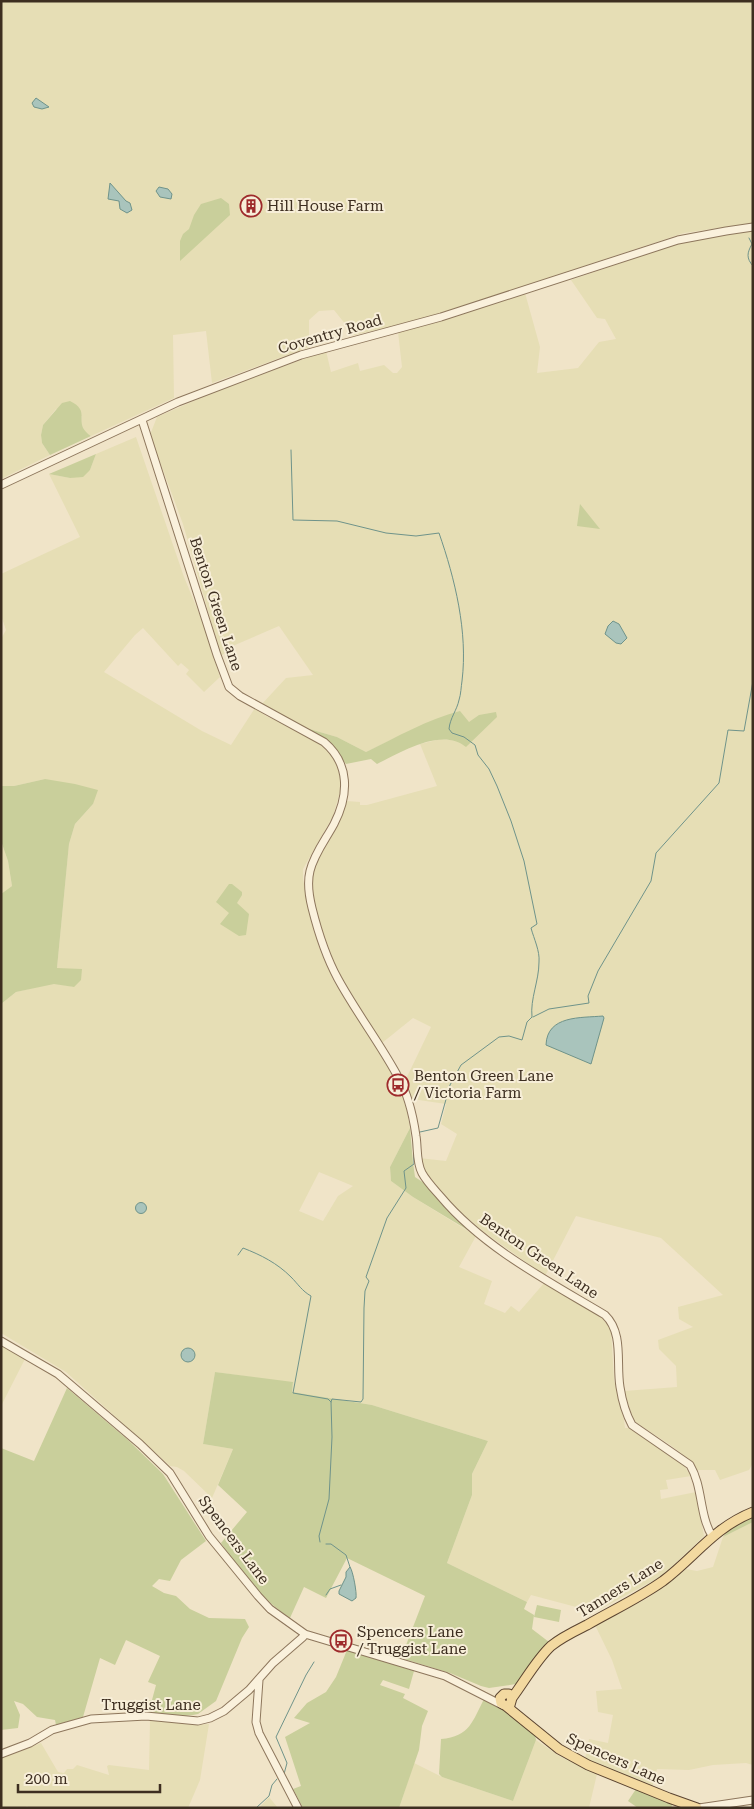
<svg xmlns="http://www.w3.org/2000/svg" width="754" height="1809" font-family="'Roboto Serif',serif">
  <rect width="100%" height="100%" fill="#f0e4c8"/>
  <!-- farmland -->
  <path fill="#e6deb5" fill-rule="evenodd" d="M 1,1 L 753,1 L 753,223 L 684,233 L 451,310 L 405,324 L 354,335 L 334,310 L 319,311 L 309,320 L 309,347 L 212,383 L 206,331 L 173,335 L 174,398 L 91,436 L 83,431 L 81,424 L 82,416 L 56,409 L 43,425 L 41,435 L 42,443 L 50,455 L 1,479 Z
    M 753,231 L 753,1463 L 749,1470 L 720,1480 L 715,1470 L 697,1470 L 690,1460 L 669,1444 L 635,1422 L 632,1415 L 624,1391 L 677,1387 L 676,1366 L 659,1349 L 658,1340 L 693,1327 L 679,1319 L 678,1307 L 723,1295 L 661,1238 L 576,1216 L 545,1276 L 484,1232 L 458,1210 L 438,1190 L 423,1167 L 419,1158 L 446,1161 L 457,1134 L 441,1124 L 446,1104 L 412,1099 L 405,1081 L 431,1027 L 413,1018 L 382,1043 L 338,972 L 319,923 L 312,891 L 313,870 L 321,854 L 339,824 L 346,801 L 360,802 L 360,805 L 367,805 L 437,786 L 420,744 L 441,739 L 459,741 L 469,722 L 427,723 L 366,752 L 337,737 L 306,728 L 261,705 L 286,678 L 313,675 L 279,626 L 235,645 L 221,656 L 183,524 L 150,435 L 157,417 L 219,390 L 326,351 L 331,372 L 358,363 L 360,371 L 384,365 L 393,373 L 397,373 L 402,367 L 398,332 L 444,320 L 525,293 L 540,347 L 537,373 L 578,368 L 599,342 L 616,339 L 605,319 L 597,318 L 571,280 L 685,241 Z
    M 136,437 L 184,577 L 201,618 L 220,677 L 204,692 L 186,674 L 189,670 L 181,663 L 178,666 L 143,628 L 135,635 L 104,672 L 202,731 L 231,745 L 255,708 L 266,716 L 307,734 L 320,743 L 334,758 L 340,773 L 340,792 L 333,816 L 303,869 L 303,879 L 308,906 L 319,947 L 333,980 L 399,1082 L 406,1106 L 410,1128 L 390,1167 L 391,1181 L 413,1197 L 476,1236 L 459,1267 L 492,1281 L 484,1304 L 505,1313 L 511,1306 L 519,1312 L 545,1282 L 602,1318 L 611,1330 L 614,1380 L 624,1420 L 625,1428 L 629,1428 L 682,1463 L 691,1476 L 666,1480 L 668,1489 L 660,1490 L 661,1499 L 696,1492 L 704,1536 L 662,1576 L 595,1612 L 531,1595 L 527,1602 L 447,1563 L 472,1495 L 472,1474 L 488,1441 L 372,1405 L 291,1392 L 293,1383 L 215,1372 L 203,1444 L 233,1449 L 212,1498 L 184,1471 L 177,1467 L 170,1466 L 66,1372 L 1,1333 L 1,1004 L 16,992 L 54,983 L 74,987 L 57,968 L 69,844 L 75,824 L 93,804 L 45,779 L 14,786 L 1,786 L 1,639 L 6,630 L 1,615 L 1,574 L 80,537 L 49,474 L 70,478 L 90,470 L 96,454 ZM 319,1172 L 353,1186 L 338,1196 L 323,1221 L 299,1211 Z
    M 1,841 L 8,861 L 12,886 L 1,894 Z
    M 1,1345 L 25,1359 L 1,1406 Z
    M 753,1522 L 753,1765 L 746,1763 L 713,1765 L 689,1770 L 657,1769 L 652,1788 L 585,1759 L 589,1739 L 608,1743 L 613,1715 L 598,1712 L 596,1691 L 622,1689 L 612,1660 L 595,1625 L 648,1598 L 686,1569 L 697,1571 L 713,1567 L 723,1537 Z
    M 150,1720 L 194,1725 L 209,1724 L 200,1780 L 188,1808 L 29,1808 L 27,1806 L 25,1808 L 1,1808 L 1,1758 L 41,1743 L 58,1772 L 64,1773 L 67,1769 L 73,1769 L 77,1765 L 109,1775 L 107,1766 L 109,1765 L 149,1770 Z
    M 536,1740 L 561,1757 L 597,1774 L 589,1808 L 399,1808 L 414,1763 L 442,1777 L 513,1801 Z
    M 269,1797 L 278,1808 L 259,1808 Z"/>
  <!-- green -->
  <path fill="#c9cf9b" d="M 221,198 L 229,204 L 230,215 L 180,261 L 180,241 L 183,234 L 189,229 L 194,215 L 201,204 Z
    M 70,401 C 93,412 71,423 91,436 L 50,455 L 42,443 L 41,435 L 43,425 L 62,403 Z
    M 96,454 L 90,470 L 83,477 L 70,478 L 49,474 Z
    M 580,504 L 600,529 L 577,526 Z
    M 460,711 L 469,722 L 479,715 L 496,712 L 497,717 L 466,747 C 442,727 401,752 377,764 L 371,759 L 346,764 L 332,745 L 306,728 L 337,737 L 366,752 C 397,737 428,719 460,711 Z
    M 45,779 L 75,784 L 98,790 L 93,804 L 75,824 L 69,844 L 57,968 L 82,969 L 81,980 L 74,987 L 54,984 L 16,992 L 1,1004 L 1,894 L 12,886 L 8,861 L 1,841 L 1,786 L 14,786 Z
    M 229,884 L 232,884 L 242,892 L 242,895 L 237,903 L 249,914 L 246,935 L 239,936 L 220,924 L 229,913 L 216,902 Z
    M 410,1128 L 413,1163 L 415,1177 L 424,1183 L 471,1232 L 413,1197 L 391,1181 L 390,1167 Z
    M 215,1372 L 293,1382 L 292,1392 L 372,1405 L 488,1441 L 472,1474 L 472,1495 L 447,1563 L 527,1602 L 524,1609 L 534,1615 L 532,1629 L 549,1642 L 516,1684 L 489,1688 L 481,1686 L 450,1673 L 401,1658 L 425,1596 L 347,1558 L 326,1598 L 304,1587 L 290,1618 C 262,1600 240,1571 221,1543 L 247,1512 L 218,1485 L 233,1449 L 203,1444 Z
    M 67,1388 L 128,1440 L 163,1474 L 206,1541 L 181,1560 L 170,1581 L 159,1579 L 152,1586 L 164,1593 L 176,1596 L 190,1609 L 209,1618 L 245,1619 L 249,1627 L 242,1638 L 216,1701 L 198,1714 L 193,1715 L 183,1716 L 139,1712 L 139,1705 L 141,1701 L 152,1700 L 156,1685 L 148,1682 L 160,1656 L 126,1640 L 115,1665 L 100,1658 L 83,1717 L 56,1725 L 55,1720 L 37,1717 L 23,1704 L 14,1701 L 20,1715 L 18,1728 L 1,1730 L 1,1448 L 34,1461 Z
    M 753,1517 L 753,1522 L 723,1537 C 730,1527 742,1522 753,1517 Z
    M 537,1605 L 561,1610 L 559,1622 L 534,1617 Z
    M 347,1650 L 414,1671 L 409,1689 L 383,1680 L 380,1685 L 405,1694 L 403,1698 L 428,1711 L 422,1726 L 419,1750 L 399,1808 L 303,1808 L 293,1789 L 301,1786 L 285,1737 L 310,1723 L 294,1718 L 307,1703 L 326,1692 L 336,1677 Z
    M 484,1699 L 501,1708 L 535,1735 L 536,1740 L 513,1801 L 442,1777 L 439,1774 L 441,1739 C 470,1737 473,1720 484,1699 Z
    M 636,1789 L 673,1803 L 671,1808 L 638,1808 L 628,1801 Z"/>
  <!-- water -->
  <path fill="#a9c4bc" stroke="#6f938a" d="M 36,98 L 49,107 L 42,109 L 34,107 L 32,103 Z
    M 110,183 L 126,201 L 130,203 L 132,210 L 127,213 L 120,209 L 119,201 L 108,199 Z
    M 159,187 L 168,189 L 172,194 L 171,199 L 160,197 L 156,191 Z
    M 613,621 L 619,624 L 627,638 L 621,644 L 616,643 L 605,634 L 608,626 Z
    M 603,1016 L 604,1018 L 591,1064 L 546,1045 C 547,1015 581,1018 603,1016 Z
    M135.5 1208a5.5 5.5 0 1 1 11 0a5.5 5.5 0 1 1-11 0Z
    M181 1355a7 7 0 1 1 14 0a7 7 0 1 1-14 0Z
    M 350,1567 C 353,1571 357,1593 356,1598 L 352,1601 L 339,1594 L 339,1591 L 346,1577 L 346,1572 Z"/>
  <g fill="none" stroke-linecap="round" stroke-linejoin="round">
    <!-- stream -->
    <path stroke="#6f938a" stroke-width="1" d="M 749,238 L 752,244 C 747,253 746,258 753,266
      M 291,450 L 293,520 L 337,521 L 386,533 L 416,536 L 439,533 C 455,579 468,632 462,681 C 461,687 461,694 459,700 C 457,710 450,718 449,729 L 452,733 L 464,737 L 475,745 L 478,755 L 489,769 L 497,786 L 511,821 L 524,861 L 537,924 L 531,928 C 534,939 540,951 539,962 C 539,981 530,999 532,1017 L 527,1022 L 522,1040 L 509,1036 L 499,1037 L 461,1065 L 450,1085 L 438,1128 L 420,1132
      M 533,1017 L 549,1009 L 589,1003 L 588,996 L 598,971 L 651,881 L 656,853 L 719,783 L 728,730 L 744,731 L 753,681
      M 238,1255 L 243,1248 C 261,1255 277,1263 291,1277 C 298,1284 302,1291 311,1296 L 293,1393 L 328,1399 L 331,1402
      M 320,1542 L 319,1536 L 329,1499 L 332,1437 L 331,1402 L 332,1399 L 361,1402 L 363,1399 L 364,1308 L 365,1291 L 369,1281 L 366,1277 L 387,1218 L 406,1188 L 404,1171 L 414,1164 L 413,1136
      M 326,1544 L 331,1544 L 346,1555 L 350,1567
      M 326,1595 L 330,1589 L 341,1585
      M 284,1774 L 287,1763 L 276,1737 L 306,1675 L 314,1662
      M 256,1808 L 269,1796 L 272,1785 L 277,1779"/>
    <!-- minor casing -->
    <g stroke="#8d765c" stroke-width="9">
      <path id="minor" d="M 142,420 L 217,655 L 229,687 L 240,696 L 324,742 C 350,764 349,795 334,824 C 326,839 314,854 310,871 C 307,883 309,896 312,908 C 318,932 326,957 338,979 C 356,1012 379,1042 397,1075 C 408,1093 413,1115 416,1136 C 418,1148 416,1162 422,1173 C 427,1182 434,1189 441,1197 C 484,1248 548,1281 605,1315 C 624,1333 616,1364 620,1387 C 622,1400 626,1414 632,1425 L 690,1465 C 703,1487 699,1514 712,1536
        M 1,485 L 178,402 L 301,355 L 441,317 L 678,240 L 726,231 L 753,227
        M 1,1341 L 58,1374 L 140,1444 L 170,1473 L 209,1536 L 258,1596 L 270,1609 L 305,1634 L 445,1676 L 502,1705
        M 259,1680 L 256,1722 L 259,1733 L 298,1808
        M 1,1754 L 30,1743 L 52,1730 L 91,1719 L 146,1716 L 198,1721 L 210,1718 L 224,1711 L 249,1690 L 273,1663 L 303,1637 L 305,1634
        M 699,1808 L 753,1800"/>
    </g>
    <!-- major casing -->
    <g stroke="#5b4430" stroke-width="11">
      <path id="major" d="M 512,1698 L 509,1694 L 504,1694 L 500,1698 L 501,1703 L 506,1706 L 510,1705 L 512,1698 C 524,1682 537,1659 551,1646 C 562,1637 575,1631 587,1625 C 613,1610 639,1598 663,1581 C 695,1557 713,1528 753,1512
        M 506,1706 L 559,1749 L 588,1765 L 669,1798 L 697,1808"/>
    </g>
    <!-- minor -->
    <use href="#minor" stroke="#faf1dc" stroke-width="7"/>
    <!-- major -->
    <use href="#major" stroke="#f3d9a0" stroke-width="9"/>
  </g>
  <!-- icons -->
  <defs>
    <g id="building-ring" transform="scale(1.125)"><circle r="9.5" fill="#f7eed8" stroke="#9e2a2b" stroke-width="1.5"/><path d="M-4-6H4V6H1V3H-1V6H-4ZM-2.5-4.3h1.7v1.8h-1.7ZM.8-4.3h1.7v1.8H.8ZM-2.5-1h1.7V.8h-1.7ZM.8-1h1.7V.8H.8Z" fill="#9e2a2b"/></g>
    <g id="bus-ring" transform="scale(1.125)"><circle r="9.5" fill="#f7eed8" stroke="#9e2a2b" stroke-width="1.5"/><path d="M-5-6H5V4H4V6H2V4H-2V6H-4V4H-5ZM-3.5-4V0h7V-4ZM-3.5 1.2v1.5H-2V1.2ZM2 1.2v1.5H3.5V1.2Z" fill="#9e2a2b"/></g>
  </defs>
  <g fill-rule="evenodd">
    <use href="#building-ring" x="251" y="206"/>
    <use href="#bus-ring" x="398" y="1085"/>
    <use href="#bus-ring" x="341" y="1641"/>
  </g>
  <g text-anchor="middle" stroke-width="4" stroke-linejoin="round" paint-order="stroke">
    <!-- poi labels -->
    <g font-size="15" fill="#3d2e20" stroke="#f7eed8" text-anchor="start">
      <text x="267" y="211">Hill House Farm</text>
      <text x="414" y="1081">Benton Green Lane<tspan x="414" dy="17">/ Victoria Farm</tspan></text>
      <text x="357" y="1637">Spencers Lane<tspan x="357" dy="17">/ Truggist Lane</tspan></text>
    </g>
    <!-- street labels -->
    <g font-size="15" fill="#3d2e20" stroke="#f7eed8">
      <text transform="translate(330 334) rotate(-16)" y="5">Coventry Road</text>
      <text transform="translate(216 604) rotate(72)" y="5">Benton Green Lane</text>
      <text transform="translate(539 1256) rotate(34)" y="5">Benton Green Lane</text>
      <text transform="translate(234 1540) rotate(53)" y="5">Spencers Lane</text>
      <text transform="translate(620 1588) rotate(-32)" y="5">Tanners Lane</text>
      <text x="151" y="1710">Truggist Lane</text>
      <text transform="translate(616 1759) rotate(24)" y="5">Spencers Lane</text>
    </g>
  </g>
  <!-- border -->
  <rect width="754" height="1809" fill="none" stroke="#3d2e20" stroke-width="5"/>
  <!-- scale -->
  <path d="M18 1784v8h142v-8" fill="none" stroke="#3d2e20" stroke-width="2.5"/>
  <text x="25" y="1784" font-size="15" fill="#3d2e20" stroke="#f7eed8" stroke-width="4" paint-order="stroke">200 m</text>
</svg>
